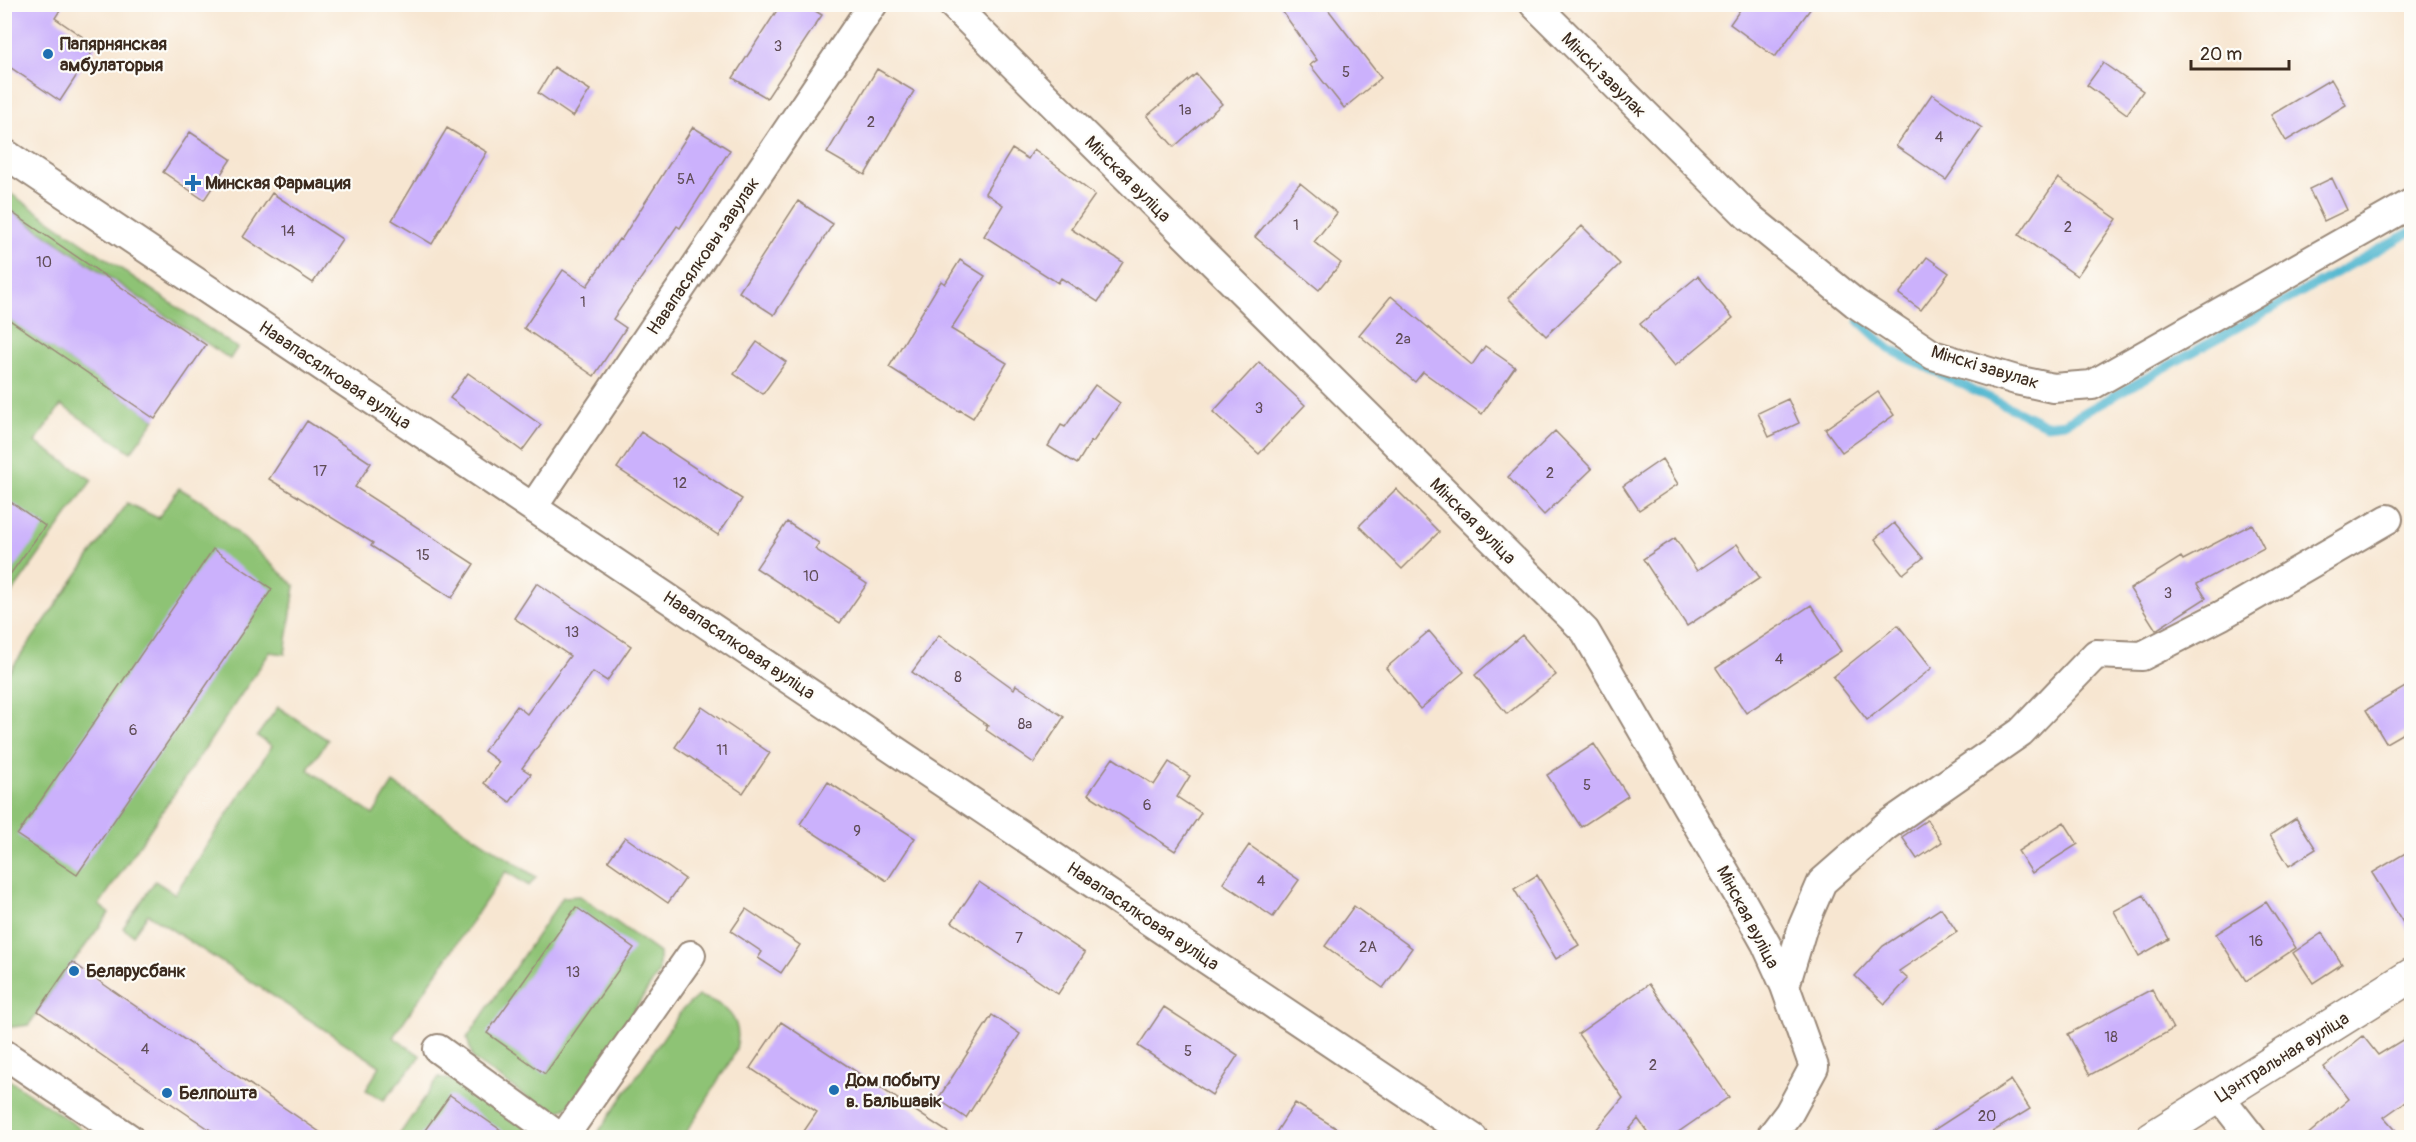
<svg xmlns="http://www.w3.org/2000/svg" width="2416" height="1142" font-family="Pangolin,sans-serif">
  <rect width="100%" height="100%" fill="#fdfcf7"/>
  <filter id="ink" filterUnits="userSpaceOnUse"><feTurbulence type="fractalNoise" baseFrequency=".0167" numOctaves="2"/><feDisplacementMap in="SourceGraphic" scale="12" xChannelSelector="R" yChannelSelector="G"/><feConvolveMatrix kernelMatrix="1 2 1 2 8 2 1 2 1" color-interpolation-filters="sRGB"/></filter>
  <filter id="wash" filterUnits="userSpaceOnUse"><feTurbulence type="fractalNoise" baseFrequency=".008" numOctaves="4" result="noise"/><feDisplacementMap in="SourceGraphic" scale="24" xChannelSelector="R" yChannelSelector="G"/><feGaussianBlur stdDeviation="1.35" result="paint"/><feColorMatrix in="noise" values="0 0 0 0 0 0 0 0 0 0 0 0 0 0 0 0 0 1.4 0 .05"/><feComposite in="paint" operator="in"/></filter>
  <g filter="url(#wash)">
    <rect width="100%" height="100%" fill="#f7e6d1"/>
    <!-- green -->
    <path fill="#8ec375" stroke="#64764a" stroke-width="1.5" d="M 4,189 L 237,348 L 230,359 L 5,207 Z
      M 5,316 L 155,419 L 131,452 L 61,405 L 35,442 L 92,480 L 5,603 Z
      M 179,488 L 206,504 L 295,586 L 285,654 L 270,652 L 99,905 L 109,913 C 83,951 53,986 29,1025 L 5,1028 L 5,678 L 127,503 L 158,518 Z
      M 278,707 L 328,740 L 308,769 L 373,815 L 393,783 L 536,877 L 529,886 L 506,871 L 393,1037 L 421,1056 L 384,1100 L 366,1090 L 380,1066 L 148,914 L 133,935 L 123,928 L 155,881 L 175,894 L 272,746 L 257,736 Z
      M 580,896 L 659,953 L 659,972 L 586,1084 L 569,1106 L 556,1113 L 541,1107 L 473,1059 L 467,1038 L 563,897 Z
      M 698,996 C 725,1003 744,1019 736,1049 C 733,1060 723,1072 717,1082 C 707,1101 695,1119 683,1137 L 595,1137 L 682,1010 Z
      M 5,1077 L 93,1137 L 5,1137 Z
      M 439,1077 L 465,1083 L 532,1130 L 536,1137 L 397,1138 Z"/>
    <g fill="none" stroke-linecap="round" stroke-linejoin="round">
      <!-- stream -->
      <path stroke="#50b6cf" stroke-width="9" d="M 1859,321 L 1889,349 L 2046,425 L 2065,423 L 2412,231"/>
    </g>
    <g id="blocks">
      <!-- building -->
      <path fill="#cbb1fc" d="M 4,4 L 64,4 L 55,18 L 96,46 L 60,101 L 4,63 Z
        M 781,4 L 804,4 L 822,15 L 767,98 L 733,78 Z
        M 1277,4 L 1324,4 L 1381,78 L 1344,108 L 1310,65 L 1317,60 Z
        M 1744,4 L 1814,4 L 1775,57 L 1730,24 Z
        M 2103,63 L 2143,91 L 2127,114 L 2087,85 Z
        M 554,67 L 590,90 L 573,117 L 538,93 Z
        M 877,69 L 914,91 L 865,175 L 827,153 Z
        M 1196,74 L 1222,104 L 1174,147 L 1147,116 Z
        M 2331,79 L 2346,105 L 2286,141 L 2271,115 Z
        M 1932,94 L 1982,128 L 1946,180 L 1896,146 Z
        M 693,127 L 730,150 L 680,228 L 677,226 L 613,319 L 626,328 L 594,376 L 524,328 L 563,270 L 587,286 L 619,239 L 621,240 Z
        M 447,128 L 487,152 L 432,244 L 392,220 Z
        M 190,132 L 231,159 L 204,200 L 163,172 Z
        M 1012,149 L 1028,159 L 1034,149 L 1095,195 L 1071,229 L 1123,262 L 1098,302 L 1061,278 L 1058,283 L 984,236 L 1003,205 L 985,193 Z
        M 2058,178 L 2117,219 L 2077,276 L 2019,235 Z
        M 2332,178 L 2347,210 L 2324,221 L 2309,189 Z
        M 1300,183 L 1337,213 L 1314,242 L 1341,263 L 1319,290 L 1255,237 Z
        M 272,193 L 342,239 L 313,283 L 243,237 Z
        M 798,201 L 833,224 L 774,315 L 739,292 Z
        M 4,207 L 206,345 L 155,419 L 4,316 Z
        M 1582,226 L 1620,264 L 1546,336 L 1508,298 Z
        M 1927,257 L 1949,273 L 1921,310 L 1899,294 Z
        M 960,260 L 985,276 L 951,329 L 1007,363 L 973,418 L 960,410 L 959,411 L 889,367 L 941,281 L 945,284 Z
        M 1698,276 L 1733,318 L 1675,366 L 1640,324 Z
        M 1391,296 L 1472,365 L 1485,346 L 1515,367 L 1482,414 L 1423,372 L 1415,382 L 1359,335 Z
        M 757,342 L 786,362 L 763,394 L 734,374 Z
        M 1259,362 L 1305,405 L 1259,454 L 1213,412 Z
        M 468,373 L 541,425 L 522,451 L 450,398 Z
        M 1095,385 L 1120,403 L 1093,442 L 1091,441 L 1077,464 L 1048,446 L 1061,425 L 1065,427 Z
        M 1878,392 L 1894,415 L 1842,452 L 1825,429 Z
        M 1788,399 L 1799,423 L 1769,437 L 1758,413 Z
        M 307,421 L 371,463 L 355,487 L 474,564 L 452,598 L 371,546 L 373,543 L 269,479 Z
        M 1555,431 L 1592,469 L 1544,515 L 1508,477 Z
        M 641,432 L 742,499 L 718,535 L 617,468 Z
        M 1662,459 L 1678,484 L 1639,510 L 1623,486 Z
        M 1396,489 L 1439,532 L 1402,569 L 1359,526 Z
        M 4,497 L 45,526 L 4,583 Z
        M 787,522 L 819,543 L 815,549 L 867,584 L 840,623 L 756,568 Z
        M 1894,523 L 1923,558 L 1903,574 L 1875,539 Z
        M 2252,524 L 2264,548 L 2197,584 L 2206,598 L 2156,630 L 2130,589 L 2181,557 L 2183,560 Z
        M 1675,538 L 1697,571 L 1737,544 L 1760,578 L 1687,626 L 1643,559 Z
        M 213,549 L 272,589 L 77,875 L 17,835 Z
        M 537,583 L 631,646 L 607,681 L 593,672 L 522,768 L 531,774 L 510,802 L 484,783 L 499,762 L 484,751 L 517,706 L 527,714 L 570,656 L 514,618 Z
        M 1811,605 L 1841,651 L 1746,713 L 1716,668 Z
        M 1898,625 L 1932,668 L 1867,720 L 1833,677 Z
        M 1429,631 L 1464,672 L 1420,709 L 1386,668 Z
        M 939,635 L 1014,689 L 1016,685 L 1064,717 L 1034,763 L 986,730 L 988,726 L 912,672 Z
        M 1522,635 L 1556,675 L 1507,714 L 1475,675 Z
        M 2412,683 L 2412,728 L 2386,743 L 2366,710 Z
        M 702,707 L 770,753 L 743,793 L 675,747 Z
        M 1594,744 L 1628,796 L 1581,827 L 1547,775 Z
        M 1113,758 L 1154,785 L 1169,762 L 1190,776 L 1177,797 L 1201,813 L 1175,851 L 1088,794 Z
        M 828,782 L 915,838 L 887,881 L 800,824 Z
        M 2296,818 L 2316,849 L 2289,866 L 2270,835 Z
        M 1927,820 L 1942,842 L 1917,859 L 1902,837 Z
        M 2064,822 L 2078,844 L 2032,873 L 2018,851 Z
        M 625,837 L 685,879 L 668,903 L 608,861 Z
        M 1249,845 L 1299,880 L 1273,917 L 1223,883 Z
        M 2412,849 L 2412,937 L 2372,873 Z
        M 1537,875 L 1579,945 L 1556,959 L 1514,889 Z
        M 979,882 L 1085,953 L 1058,994 L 952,922 Z
        M 2144,895 L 2169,939 L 2139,956 L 2114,911 Z
        M 2266,902 L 2296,948 L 2246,981 L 2216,934 Z
        M 1354,906 L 1412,948 L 1383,988 L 1325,946 Z
        M 576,907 L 634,948 L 545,1074 L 487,1033 Z
        M 1941,908 L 1957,932 L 1899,971 L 1908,979 L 1885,1004 L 1855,976 L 1883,946 Z
        M 746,909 L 800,945 L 781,973 L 758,958 L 762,952 L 731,931 Z
        M 2322,933 L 2342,964 L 2313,983 L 2293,953 Z
        M 72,962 L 109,988 L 327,1137 L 221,1137 L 166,1100 L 38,1011 Z
        M 1649,984 L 1729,1097 L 1671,1137 L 1651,1137 L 1638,1119 L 1623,1137 L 1590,1137 L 1623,1098 L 1578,1034 Z
        M 2152,989 L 2173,1029 L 2090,1075 L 2068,1034 Z
        M 1164,1007 L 1238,1055 L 1212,1095 L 1138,1046 Z
        M 992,1015 L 1020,1034 L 966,1118 L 938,1099 Z
        M 781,1022 L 955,1137 L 800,1137 L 817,1112 L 750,1068 Z
        M 2412,1034 L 2412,1097 L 2384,1117 L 2402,1137 L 2305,1137 L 2349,1099 L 2324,1067 L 2363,1036 L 2378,1055 Z
        M 2011,1080 L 2030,1109 L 1984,1137 L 1923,1137 Z
        M 450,1095 L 511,1137 L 420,1137 Z
        M 1295,1103 L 1351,1137 L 1273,1137 Z"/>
    </g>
  </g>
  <g filter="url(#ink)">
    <use href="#blocks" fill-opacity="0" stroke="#998878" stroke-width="1.5"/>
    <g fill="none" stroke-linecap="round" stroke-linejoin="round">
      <!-- street casing -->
      <g stroke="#998878" stroke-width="32">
        <path id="street" d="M 952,4 L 1585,631 L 1743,903 L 1766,944 L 1785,986 L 1814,1067 L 1789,1113 L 1770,1138
          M 1534,4 L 1748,216 L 1855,303 L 1933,355 L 2016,380 L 2053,388 L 2092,385 L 2412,203
          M 4,153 L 1473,1138
          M 533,507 L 873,4
          M 1785,986 L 1803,926 L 1822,882 L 1886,826 L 2021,732 L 2096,654 L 2142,656 L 2222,615 L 2388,519
          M 438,1049 L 561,1138
          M 4,1054 L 129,1138
          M 2219,1096 L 2252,1138
          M 563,1138 L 691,955"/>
      </g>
      <!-- secondary casing -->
      <g stroke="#998878" stroke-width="36">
        <path id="secondary" d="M 2152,1138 L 2412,975"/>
      </g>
      <!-- street -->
      <use href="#street" stroke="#fff" stroke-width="28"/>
      <!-- secondary -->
      <use href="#secondary" stroke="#fff" stroke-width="33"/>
    </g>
  </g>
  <!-- markers -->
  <g fill="#1f6fb2" stroke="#fdfcf7" stroke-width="2">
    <circle cx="48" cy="54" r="6"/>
    <path d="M190 174h6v6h6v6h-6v6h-6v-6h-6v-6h6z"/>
    <circle cx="74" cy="971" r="6"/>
    <circle cx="834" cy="1090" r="6"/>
    <circle cx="167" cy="1093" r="6"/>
  </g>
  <g text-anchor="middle" stroke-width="4.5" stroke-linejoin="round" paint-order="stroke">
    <!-- number labels -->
    <g font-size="15" fill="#5f4c56">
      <text x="778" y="51">3</text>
      <text x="1346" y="77">5</text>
      <text x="1185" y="115">1а</text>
      <text x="871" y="127">2</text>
      <text x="1939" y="142">4</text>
      <text x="686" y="184">5А</text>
      <text x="1296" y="230">1</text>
      <text x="2068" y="232">2</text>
      <text x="288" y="236">14</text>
      <text x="44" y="267">10</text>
      <text x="583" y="307">1</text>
      <text x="1403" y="344">2а</text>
      <text x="1259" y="413">3</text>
      <text x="320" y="476">17</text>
      <text x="1550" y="478">2</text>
      <text x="680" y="488">12</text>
      <text x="423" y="560">15</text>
      <text x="811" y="581">10</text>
      <text x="2168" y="598">3</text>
      <text x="572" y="637">13</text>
      <text x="1779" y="664">4</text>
      <text x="958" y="682">8</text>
      <text x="1025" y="729">8а</text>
      <text x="133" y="735">6</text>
      <text x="722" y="755">11</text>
      <text x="1587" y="790">5</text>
      <text x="1147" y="810">6</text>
      <text x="857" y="836">9</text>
      <text x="1261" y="886">4</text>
      <text x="1019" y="943">7</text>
      <text x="2256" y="946">16</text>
      <text x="1368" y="952">2А</text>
      <text x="573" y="977">13</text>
      <text x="2111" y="1042">18</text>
      <text x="145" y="1054">4</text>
      <text x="1188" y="1056">5</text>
      <text x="1653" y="1070">2</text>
      <text x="1987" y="1121">20</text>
    </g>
    <!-- poi labels -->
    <g font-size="18" font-weight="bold" fill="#3b2a1e" stroke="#fdfcf7" text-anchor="start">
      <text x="60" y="50">Папярнянская<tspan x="60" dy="21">амбулаторыя</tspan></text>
      <text x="205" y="189">Минская Фармация</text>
      <text x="86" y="977">Беларусбанк</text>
      <text x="846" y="1086">Дом побыту<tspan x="846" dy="21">в. Бальшавік</tspan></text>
      <text x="179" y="1099">Белпошта</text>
    </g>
    <!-- street labels -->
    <g font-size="18" fill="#3b2a1e" stroke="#fdfcf7">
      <text transform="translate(1604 75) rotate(45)" y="6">Мінскі завулак</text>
      <text transform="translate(1128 179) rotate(45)" y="6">Мінская вуліца</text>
      <text transform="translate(703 256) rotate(-56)" y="6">Навапасялковы завулак</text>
      <text transform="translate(1985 367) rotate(17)" y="6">Мінскі завулак</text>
      <text transform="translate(335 375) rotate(34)" y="6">Навапасялковая вуліца</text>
      <text transform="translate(1473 521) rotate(45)" y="6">Мінская вуліца</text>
      <text transform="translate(739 645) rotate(34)" y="6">Навапасялковая вуліца</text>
      <text transform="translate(1143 916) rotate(34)" y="6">Навапасялковая вуліца</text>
      <text transform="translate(1748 917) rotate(62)" y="6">Мінская вуліца</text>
      <text transform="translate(2282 1057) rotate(-32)" y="6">Цэнтральная вуліца</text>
    </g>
  </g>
  <!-- margin -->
  <rect width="2416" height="1142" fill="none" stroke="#fdfcf7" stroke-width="24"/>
  <!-- scale -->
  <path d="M2191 60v9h98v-9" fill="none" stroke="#3b2a1e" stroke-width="3"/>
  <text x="2200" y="60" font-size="18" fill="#3b2a1e" stroke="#fdfcf7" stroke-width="4.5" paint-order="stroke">20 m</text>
</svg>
